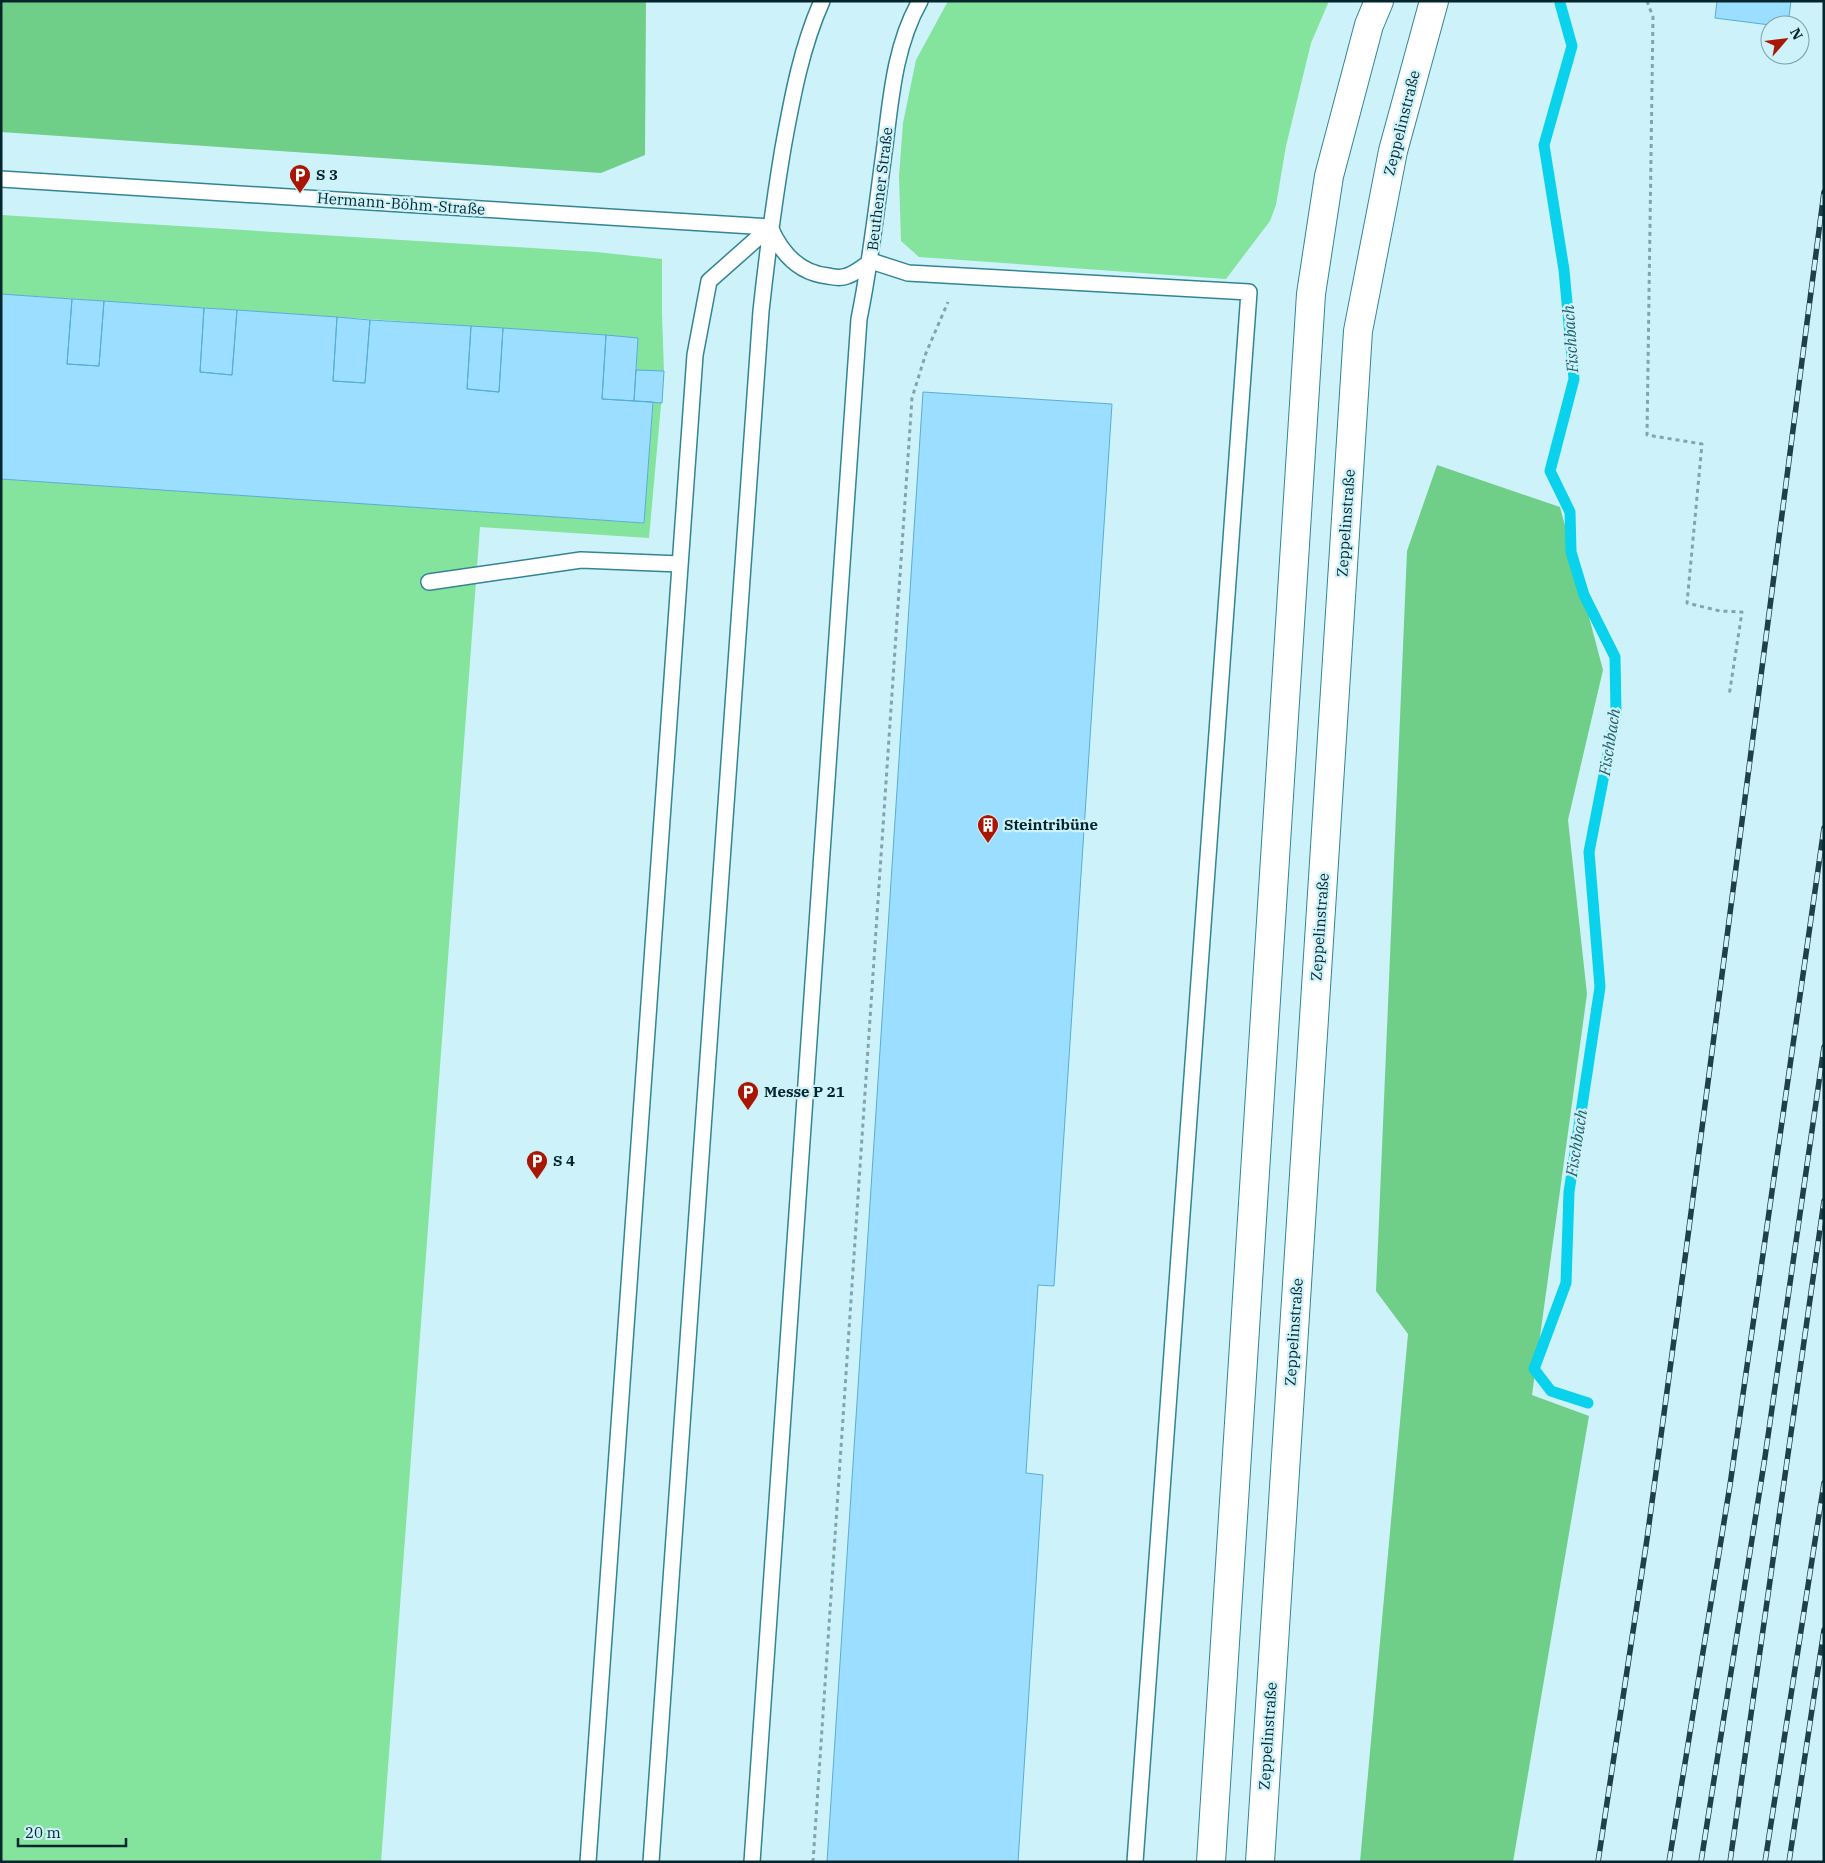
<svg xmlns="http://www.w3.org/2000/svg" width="1825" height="1863" font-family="'IBM Plex Serif',serif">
  <rect width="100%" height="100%" fill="#cdf2fa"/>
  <!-- green -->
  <path fill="#84e49d" d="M 948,1 L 1329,1 L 1311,43 L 1286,146 L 1276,205 L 1270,221 L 1226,279 L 919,257 L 901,241 L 899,176 L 903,123 L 916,60 Z
    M 1,215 L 596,252 L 662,259 L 662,314 L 664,372 L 649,538 L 480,527 L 381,1862 L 1,1862 L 1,479 L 644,523 L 653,403 L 602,399 L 471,326 L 1,294 Z"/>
  <!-- forest -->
  <path fill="#6fcf88" d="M 1,1 L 646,1 L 645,155 L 601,173 L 1,132 Z
    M 1437,465 L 1560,507 L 1603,670 L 1568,820 L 1587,994 L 1532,1395 L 1589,1416 L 1513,1862 L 1360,1862 L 1408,1334 L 1376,1291 L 1407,551 Z"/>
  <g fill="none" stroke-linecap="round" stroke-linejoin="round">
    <!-- stream -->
    <path stroke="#0ad1ec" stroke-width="11" d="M 1560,3 L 1572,46 L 1544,145 L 1564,270 L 1574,379 L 1550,471 L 1570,512 L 1571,552 L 1584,595 L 1615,657 L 1616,713 L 1589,852 L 1600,987 L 1569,1192 L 1566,1283 L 1534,1369 L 1551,1391 L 1588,1403"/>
  </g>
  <!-- building -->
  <path fill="#9cdeff" stroke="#58add5" d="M 1717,1 L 1791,1 L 1788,25 L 1770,25 L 1715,18 Z
    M 1,294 L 72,299 L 67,364 L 99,366 L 104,301 L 204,308 L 200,372 L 232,375 L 237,310 L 337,317 L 333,381 L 365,383 L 370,320 L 471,326 L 467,389 L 499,392 L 503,328 L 606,335 L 602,399 L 653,402 L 644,523 L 1,479 Z
    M 72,299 L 104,301 L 99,366 L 67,364 Z
    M 204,308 L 237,310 L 232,375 L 200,372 Z
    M 337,317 L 370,320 L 365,383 L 333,381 Z
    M 471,326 L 503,328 L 499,392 L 467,389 Z
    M 606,335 L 638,338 L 634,401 L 602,399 Z
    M 636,370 L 664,371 L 662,403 L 634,401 Z
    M 923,392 L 1112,404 L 1054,1286 L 1038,1285 L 1026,1473 L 1043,1475 L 1018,1862 L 827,1862 Z"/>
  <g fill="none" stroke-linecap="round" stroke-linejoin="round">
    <!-- lane casing -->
    <g stroke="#338593" stroke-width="18">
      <path id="lane" d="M 1,179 L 770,227
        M 770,227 C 781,253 799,273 828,276 C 834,277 840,279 847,276 C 856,273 863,267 871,261
        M 871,261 L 908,273 L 1249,292 L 1135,1862
        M 429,582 L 581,560 L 680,564
        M 588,1862 L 695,355 L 709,281 L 770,227
        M 651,1862 L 761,311 C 767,256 774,202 783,148 C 792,99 801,48 822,1
        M 752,1862 L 859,319 C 871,261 877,203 885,145 C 891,97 895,45 920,1"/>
    </g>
    <!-- street casing -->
    <g stroke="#338593" stroke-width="30">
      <path id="street" d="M 1211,1862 L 1311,294 L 1329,176 L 1369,25 L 1379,1
        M 1260,1862 L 1358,331 L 1393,151 L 1434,1"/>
    </g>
    <!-- path -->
    <path stroke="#81a5ad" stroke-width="3" stroke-dasharray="4 4" stroke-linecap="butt" d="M 1647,1 L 1653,17 L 1647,435 L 1702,444 L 1687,603 L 1720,611 L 1742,612 L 1729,696
      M 813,1862 L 912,398 L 926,353 L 948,302"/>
    <!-- lane -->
    <use href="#lane" stroke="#fff" stroke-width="15"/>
    <!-- street -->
    <use href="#street" stroke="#fff" stroke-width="28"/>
    <!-- rail casing -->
    <g stroke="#1e4147" stroke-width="5.5">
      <path id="rail" d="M 1598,1862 L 1647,1539 L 1686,1251 L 1824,192
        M 1669,1862 L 1730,1485 L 1824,828
        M 1701,1862 L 1765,1457 L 1824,1047
        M 1730,1862 L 1824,1201
        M 1765,1862 L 1824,1483
        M 1789,1862 L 1824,1630"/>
    </g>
    <!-- rail -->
    <use href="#rail" stroke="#cdf2fa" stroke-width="4" stroke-dasharray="11" stroke-linecap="butt"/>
  </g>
  <!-- icons -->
  <defs>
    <g id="parking-pin" transform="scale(1.125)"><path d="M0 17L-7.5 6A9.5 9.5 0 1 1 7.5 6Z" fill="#a81704" stroke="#cdf2fa"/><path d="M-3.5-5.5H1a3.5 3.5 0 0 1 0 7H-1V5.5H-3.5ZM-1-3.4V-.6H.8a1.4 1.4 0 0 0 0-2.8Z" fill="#fff"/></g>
    <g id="building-pin" transform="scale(1.125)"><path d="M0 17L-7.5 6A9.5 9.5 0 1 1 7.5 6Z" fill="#a81704" stroke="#cdf2fa"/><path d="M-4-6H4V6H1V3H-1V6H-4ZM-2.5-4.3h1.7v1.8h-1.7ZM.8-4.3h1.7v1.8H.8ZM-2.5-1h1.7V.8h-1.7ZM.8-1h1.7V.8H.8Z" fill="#fff"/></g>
  </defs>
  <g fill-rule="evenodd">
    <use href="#parking-pin" x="300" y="175"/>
    <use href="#building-pin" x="988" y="825"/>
    <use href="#parking-pin" x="748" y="1092"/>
    <use href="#parking-pin" x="537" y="1161"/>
  </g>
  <g text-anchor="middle" stroke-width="4.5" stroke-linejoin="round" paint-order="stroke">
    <!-- street labels -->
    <g font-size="15" fill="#03262c" stroke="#cdf2fa">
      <text transform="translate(1402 123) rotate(-76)" y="5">Zeppelinstraße</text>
      <text transform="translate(880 189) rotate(-83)" y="5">Beuthener Straße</text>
      <text transform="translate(401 204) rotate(4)" y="5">Hermann-Böhm-Straße</text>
      <text transform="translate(1346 523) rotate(-86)" y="5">Zeppelinstraße</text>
      <text transform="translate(1320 927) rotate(-86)" y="5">Zeppelinstraße</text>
      <text transform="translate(1294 1332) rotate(-86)" y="5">Zeppelinstraße</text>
      <text transform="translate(1268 1736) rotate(-86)" y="5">Zeppelinstraße</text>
    </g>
    <!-- poi labels -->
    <g font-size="15" font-weight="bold" fill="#03262c" stroke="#cdf2fa" text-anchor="start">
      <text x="316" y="180">S 3</text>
      <text x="1004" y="830">Steintribüne</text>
      <text x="764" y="1097">Messe P 21</text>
      <text x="553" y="1166">S 4</text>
    </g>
    <!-- water labels -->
    <g font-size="16" font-style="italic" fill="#1e606b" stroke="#cdf2fa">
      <text transform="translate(1570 339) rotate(-94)" y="6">Fischbach</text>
      <text transform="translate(1609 742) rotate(-81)" y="6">Fischbach</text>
      <text transform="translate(1576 1143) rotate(-81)" y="6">Fischbach</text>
    </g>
  </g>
  <!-- border -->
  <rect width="1825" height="1863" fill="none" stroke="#03262c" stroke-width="5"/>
  <!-- north arrow -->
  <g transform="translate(1785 40) rotate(62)"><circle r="24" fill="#cdf2fa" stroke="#7ca0a8"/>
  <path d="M0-4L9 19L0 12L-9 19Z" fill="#a81704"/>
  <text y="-8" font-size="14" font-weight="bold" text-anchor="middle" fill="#03262c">N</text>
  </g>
  <!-- scale -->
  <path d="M18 1838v8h108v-8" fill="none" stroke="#03262c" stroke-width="2.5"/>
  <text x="25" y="1838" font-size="15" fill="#03262c" stroke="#cdf2fa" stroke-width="4" paint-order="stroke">20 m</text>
</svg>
